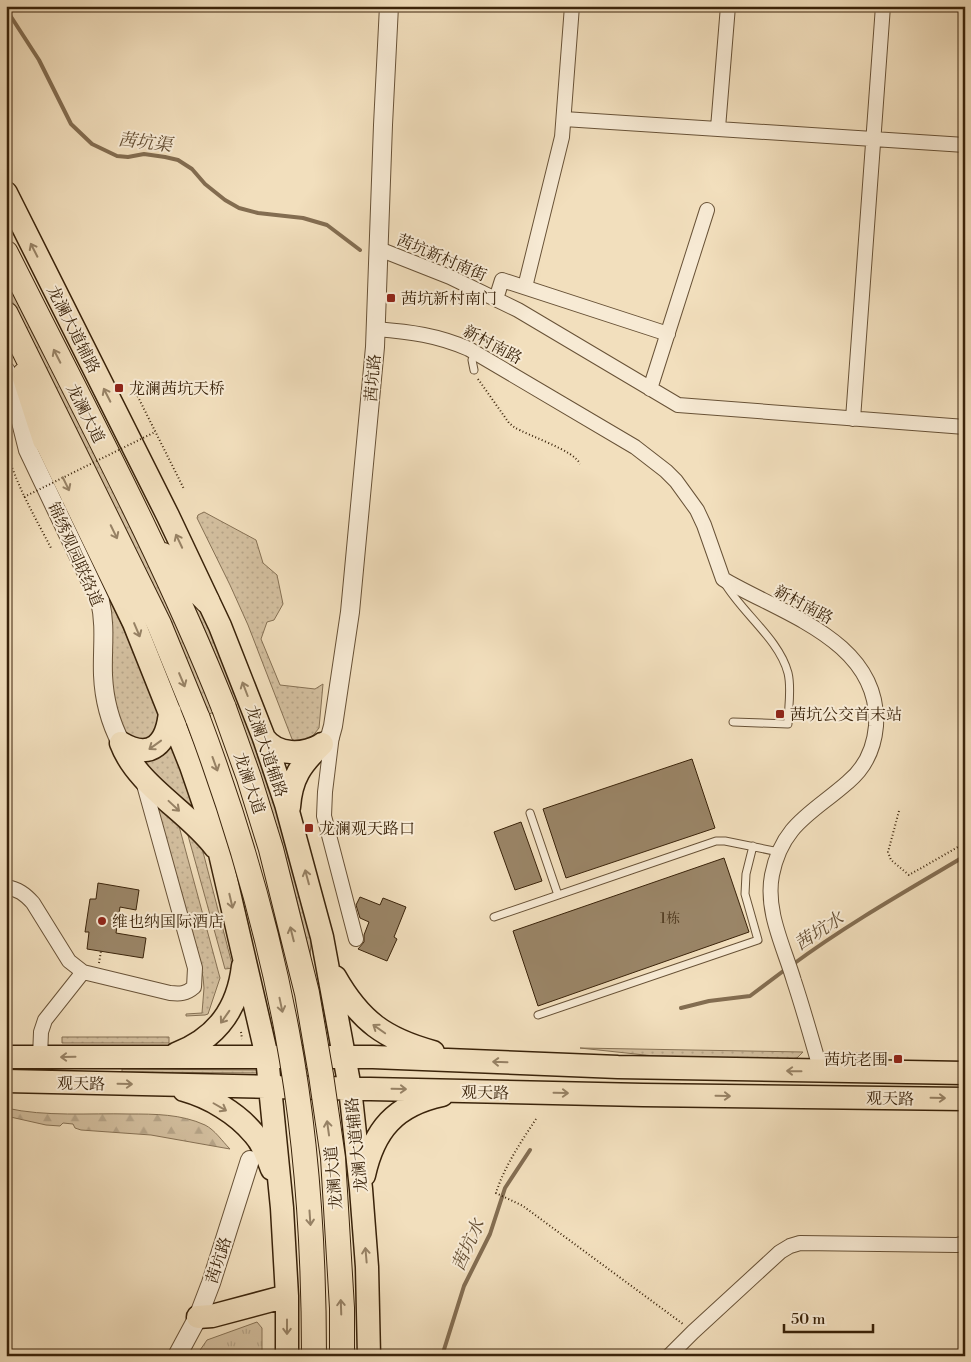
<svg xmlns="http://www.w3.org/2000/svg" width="971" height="1362" font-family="'Libre Bodoni','Noto Serif SC',serif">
  <defs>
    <pattern id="grass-dots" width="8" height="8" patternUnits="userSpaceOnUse" patternTransform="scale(1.25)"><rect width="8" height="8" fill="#d3bf9f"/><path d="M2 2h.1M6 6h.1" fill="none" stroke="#b6a488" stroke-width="1.8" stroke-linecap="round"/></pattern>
    <pattern id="forest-firs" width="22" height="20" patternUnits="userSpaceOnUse" patternTransform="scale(1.25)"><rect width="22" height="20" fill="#d3bf9f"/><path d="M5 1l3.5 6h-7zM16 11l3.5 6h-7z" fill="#b6a488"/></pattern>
    <pattern id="park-tufts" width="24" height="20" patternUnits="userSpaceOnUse" patternTransform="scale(1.25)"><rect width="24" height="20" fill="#d3bf9f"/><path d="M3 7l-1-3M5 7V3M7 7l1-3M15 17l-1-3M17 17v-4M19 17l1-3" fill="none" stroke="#b6a488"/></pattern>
  </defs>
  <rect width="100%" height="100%" fill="#f2dfbd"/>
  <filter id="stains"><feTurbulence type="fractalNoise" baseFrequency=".004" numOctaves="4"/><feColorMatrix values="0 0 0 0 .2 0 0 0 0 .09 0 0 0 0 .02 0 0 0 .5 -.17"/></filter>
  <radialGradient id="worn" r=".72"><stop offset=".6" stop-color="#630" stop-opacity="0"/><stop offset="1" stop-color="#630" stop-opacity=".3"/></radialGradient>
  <!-- grass -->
  <path fill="url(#grass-dots)" stroke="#867154" d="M 6,276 L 160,585 L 214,712 L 207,715 L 134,549 L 6,292 Z
    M 204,512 L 256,540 L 263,563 L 277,575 L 283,604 L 274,620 L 267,622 L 261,639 L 280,685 L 315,689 L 323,684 L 319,728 L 311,738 L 300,745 L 292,739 L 248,625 L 230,585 L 197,518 L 198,515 Z
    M 183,581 L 199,603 L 266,760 L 310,935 L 311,944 L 310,955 C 281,825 239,701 183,581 Z
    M 101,586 L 106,590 L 160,710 L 155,740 L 128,740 L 112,702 Z
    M 169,736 L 195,810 L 194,810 L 155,779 L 142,757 Z
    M 157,806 L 179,826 L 220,978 L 208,1014 L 205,1015 L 186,1016 L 186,1014 L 202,1013 L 204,988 L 203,977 Z
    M 184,821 L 202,848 L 233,968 L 225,969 Z
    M 62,1037 L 169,1037 L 169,1043 L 62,1043 Z
    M 580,1048 L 803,1052 L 797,1058 L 790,1059 L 654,1056 Z
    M 827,1052 L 884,1054 L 884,1060 C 867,1060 841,1064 827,1052 Z
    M 122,1069 L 256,1070 L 258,1073 L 122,1072 Z"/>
  <!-- forest -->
  <path fill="url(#forest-firs)" stroke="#867154" d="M 6,1108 C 46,1117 89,1113 129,1114 C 155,1114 181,1114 205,1125 C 215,1130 222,1141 230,1149 L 151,1135 L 81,1130 L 75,1128 L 73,1124 L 63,1123 L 60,1126 L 46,1125 L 6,1116 Z"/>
  <!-- park -->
  <path fill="url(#park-tufts)" stroke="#867154" d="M 257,1322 L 262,1328 L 262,1356 L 196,1356 L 207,1340 Z"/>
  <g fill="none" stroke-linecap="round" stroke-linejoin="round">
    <!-- stream -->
    <path stroke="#836d51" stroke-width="4" d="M 6,9 L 39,60 L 71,124 L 92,144 L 117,156 L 128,157 L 144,154 L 165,157 L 178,160 L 192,169 L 205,184 L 225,200 L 239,208 L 258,213 L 303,218 L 327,225 L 360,250
      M 792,965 C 846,925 906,891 965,856
      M 681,1008 L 709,1001 L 750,996 L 786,969
      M 964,1206 L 965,1207
      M 442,1356 L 464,1286 L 490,1234 L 505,1188 L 530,1150"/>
  </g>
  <!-- building -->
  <path fill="#9a8567" stroke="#3a230a" d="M 692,759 L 715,828 L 566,878 L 543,809 Z
    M 521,822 L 542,881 L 515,890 L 494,832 Z
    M 724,858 L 749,932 L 538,1006 L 513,931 Z
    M 98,883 L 139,890 L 136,910 L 120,907 L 116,933 L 146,938 L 143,958 L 87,949 L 89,932 L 85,932 L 90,899 L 96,899 Z
    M 360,897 L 380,905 L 383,898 L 406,907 L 394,937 L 397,939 L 387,961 L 358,949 L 364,942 L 364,935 L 369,922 L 360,918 L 356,905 Z"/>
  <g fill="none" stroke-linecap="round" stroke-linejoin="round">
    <!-- service casing -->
    <g stroke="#685237" stroke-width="9">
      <path id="service" d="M 474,370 L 472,360 L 475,353
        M 724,582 C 742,613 779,639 788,673 C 792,689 788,708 788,724 L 733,722
        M 788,713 L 830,715
        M 530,813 L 558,895
        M 494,917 L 716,841 L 725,841 L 779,852
        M 538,1015 L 758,940 L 745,894 L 746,874 L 753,846"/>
    </g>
    <!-- minor casing -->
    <g stroke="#685237" stroke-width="16">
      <path id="minor" d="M 564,119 L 965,145
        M 718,128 L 728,6
        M 379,249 L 450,277 L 518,310 L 678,405 L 965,427
        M 525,287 L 562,137 L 572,6
        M 496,299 L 502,280 L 668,334
        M 376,329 C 411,332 437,335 469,349 L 635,447 L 666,471 L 676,481 L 697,510 L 704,525 L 723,579 C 782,614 881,641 876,726 C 874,749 866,767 848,782 C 813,813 782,824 772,875 C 765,911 784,947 794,981 C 804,1011 812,1041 821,1071
        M 650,389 L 707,210
        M 853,419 L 883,6
        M 332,735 L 325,792 L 324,816 L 356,939
        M 6,887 C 18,889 25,894 33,903 L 69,961 L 83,972 L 170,993 C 180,994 186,994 194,987 L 195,968 L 143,781
        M 40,1057 L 41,1032 L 45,1020 L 83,972
        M 669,1356 L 693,1332 L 780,1252 L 790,1246 L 800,1243 L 957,1245 L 965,1243"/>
    </g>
    <!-- tertiary casing -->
    <g stroke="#685237" stroke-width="20">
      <path id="tertiary" d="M 6,371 L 13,390 L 28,450 L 100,601 C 106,626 102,650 103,675 C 104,699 110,722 121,743
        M 322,744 L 330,737 L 333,726 L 350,612 L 375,347 L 383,125 L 389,6
        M 177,1356 L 198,1317 L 211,1283 L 250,1160"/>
    </g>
    <!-- primary casing -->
    <g stroke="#3a230a" stroke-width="25">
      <path id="primary" d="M 6,193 L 168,516 L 220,626 L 264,738 L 286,804 L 322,937 L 350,1088 L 361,1189 L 367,1267 L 369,1356
        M 45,440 L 134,623 L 191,766 L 218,845 L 267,1057 L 282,1208 L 287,1296 L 287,1356
        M 264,738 C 277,756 303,755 321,745
        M 121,743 C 137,786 188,811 215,847
        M 121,743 C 152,761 167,743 170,712
        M 289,807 C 291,778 301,764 322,744
        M 335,977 C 360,1021 385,1039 433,1052
        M 176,1054 C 217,1038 238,1009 243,966
        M 6,1057 L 373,1057 L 618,1067 L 965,1073
        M 6,1081 L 643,1095 L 965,1099
        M 184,1090 C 209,1097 237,1113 254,1134 C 263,1144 267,1156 272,1169
        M 364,1175 C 374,1130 395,1105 442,1095
        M 198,1317 L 212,1316 L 287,1296"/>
    </g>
    <!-- trunk casing -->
    <g stroke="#3a230a" stroke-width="26">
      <path id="trunk" d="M 6,253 C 81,403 162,552 224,708
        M 6,314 L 159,624 L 198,719
        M 24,375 L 45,440
        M 163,555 L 207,601"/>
    </g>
    <!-- path -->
    <path stroke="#3a230a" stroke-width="2" stroke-dasharray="1 2.5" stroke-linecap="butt" d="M 478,379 L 509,423 L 514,427 C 528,436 574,450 580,464
      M 136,393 L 184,489
      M 6,448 C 15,483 34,515 51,548
      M 899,811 L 888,852 L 891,860 L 909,875 L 965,843
      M 99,963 L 101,951
      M 241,1032 L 242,1039
      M 536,1119 C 521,1142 504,1167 496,1193 L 523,1206 L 683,1324"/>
    <!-- service -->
    <use href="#service" stroke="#f7ead4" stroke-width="7"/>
    <!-- minor -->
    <use href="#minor" stroke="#f7ead4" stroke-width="14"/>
    <!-- tertiary -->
    <use href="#tertiary" stroke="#f7ead4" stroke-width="18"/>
    <!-- primary -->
    <use href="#primary" stroke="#f2dfbd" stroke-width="22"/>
    <!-- trunk -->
    <use href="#trunk" stroke="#f2dfbd" stroke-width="24"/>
    <!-- trunk-bridge casing -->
    <g stroke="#3a230a" stroke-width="26" stroke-linecap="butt">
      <path id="trunk-bridge" d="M 224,708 L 249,778 L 271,849 L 307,993 L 321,1075 L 333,1158 L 342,1308 L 342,1356
        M 198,719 C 236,820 267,925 287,1032 C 307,1138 314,1247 314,1356"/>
    </g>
    <!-- path-bridge -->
    <path stroke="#3a230a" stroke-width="2" stroke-dasharray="1 2.5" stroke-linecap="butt" d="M 24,497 L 155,432"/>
    <!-- trunk-bridge -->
    <use href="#trunk-bridge" stroke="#f2dfbd" stroke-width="24"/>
  </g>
  <!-- one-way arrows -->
  <defs><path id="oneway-shaft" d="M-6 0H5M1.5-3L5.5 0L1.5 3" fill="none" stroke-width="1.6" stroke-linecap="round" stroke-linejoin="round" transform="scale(1.25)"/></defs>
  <g stroke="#968164">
    <use href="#oneway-shaft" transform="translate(34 250) rotate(-117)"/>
    <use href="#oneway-shaft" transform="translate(57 356) rotate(-117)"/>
    <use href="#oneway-shaft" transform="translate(107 395) rotate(-117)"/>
    <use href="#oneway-shaft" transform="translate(66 484) rotate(64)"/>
    <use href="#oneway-shaft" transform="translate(114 532) rotate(64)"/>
    <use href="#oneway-shaft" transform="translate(179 541) rotate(-115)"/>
    <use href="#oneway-shaft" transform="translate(137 630) rotate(67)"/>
    <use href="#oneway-shaft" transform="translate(182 680) rotate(67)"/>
    <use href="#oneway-shaft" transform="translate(245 689) rotate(-111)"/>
    <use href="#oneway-shaft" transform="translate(155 745) rotate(144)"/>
    <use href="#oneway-shaft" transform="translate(215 764) rotate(70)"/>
    <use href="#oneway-shaft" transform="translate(174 806) rotate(43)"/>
    <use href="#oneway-shaft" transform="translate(307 877) rotate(-105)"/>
    <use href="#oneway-shaft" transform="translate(231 901) rotate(77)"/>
    <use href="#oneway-shaft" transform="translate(292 934) rotate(-104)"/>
    <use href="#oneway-shaft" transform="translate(281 1005) rotate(78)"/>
    <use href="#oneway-shaft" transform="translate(225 1017) rotate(125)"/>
    <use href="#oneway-shaft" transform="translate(379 1029) rotate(-145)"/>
    <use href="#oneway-shaft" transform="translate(68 1057) rotate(179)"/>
    <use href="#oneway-shaft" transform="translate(500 1062) rotate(-178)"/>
    <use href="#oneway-shaft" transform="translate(794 1071) rotate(-179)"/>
    <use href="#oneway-shaft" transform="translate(125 1084) rotate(1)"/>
    <use href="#oneway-shaft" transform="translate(399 1089) rotate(1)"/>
    <use href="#oneway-shaft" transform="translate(561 1093) rotate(1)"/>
    <use href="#oneway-shaft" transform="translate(723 1096) rotate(1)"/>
    <use href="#oneway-shaft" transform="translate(938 1098) rotate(1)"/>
    <use href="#oneway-shaft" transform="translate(220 1107) rotate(30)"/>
    <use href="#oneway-shaft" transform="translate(328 1128) rotate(-98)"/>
    <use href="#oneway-shaft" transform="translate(310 1218) rotate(86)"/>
    <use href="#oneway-shaft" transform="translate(366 1255) rotate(-95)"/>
    <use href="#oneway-shaft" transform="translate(341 1307) rotate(-92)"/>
    <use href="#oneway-shaft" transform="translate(287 1327) rotate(90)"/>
  </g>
  <!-- markers -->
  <g fill="#8f2418" stroke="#f7ead4" stroke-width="2">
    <rect x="386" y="293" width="10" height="10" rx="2.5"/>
    <rect x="114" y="383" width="10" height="10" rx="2.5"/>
    <rect x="775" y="709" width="10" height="10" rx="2.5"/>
    <rect x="304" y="823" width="10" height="10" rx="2.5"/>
    <circle cx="102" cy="921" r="5"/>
    <rect x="893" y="1054" width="10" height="10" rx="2.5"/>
  </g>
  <g text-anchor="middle" stroke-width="4" stroke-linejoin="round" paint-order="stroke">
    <!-- number labels -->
    <g font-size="14" fill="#523c21">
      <text x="670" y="923">1栋</text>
    </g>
    <!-- street labels -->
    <g font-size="16" fill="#3a230a" stroke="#f7ead4">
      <text transform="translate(442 257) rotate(23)" y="6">茜坑新村南街</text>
      <text transform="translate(74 329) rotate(63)" y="6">龙澜大道辅路</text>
      <text transform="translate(493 344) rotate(28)" y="6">新村南路</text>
      <text transform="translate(372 378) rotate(-85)" y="6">茜坑路</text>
      <text transform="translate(86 413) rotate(63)" y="6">龙澜大道</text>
      <text transform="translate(76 554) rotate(66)" y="6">锦绣观园联络道</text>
      <text transform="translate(804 604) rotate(28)" y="6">新村南路</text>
      <text transform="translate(267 751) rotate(71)" y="6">龙澜大道辅路</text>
      <text transform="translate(250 783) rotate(71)" y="6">龙澜大道</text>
      <text transform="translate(81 1083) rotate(1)" y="6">观天路</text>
      <text transform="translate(485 1092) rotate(1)" y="6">观天路</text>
      <text transform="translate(890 1098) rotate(1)" y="6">观天路</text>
      <text transform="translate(356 1145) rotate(-96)" y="6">龙澜大道辅路</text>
      <text transform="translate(333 1178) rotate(-95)" y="6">龙澜大道</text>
      <text transform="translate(218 1260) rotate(-72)" y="6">茜坑路</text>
    </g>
    <!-- poi labels -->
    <g font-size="16" fill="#3a230a" stroke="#f7ead4" text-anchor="start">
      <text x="401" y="304">茜坑新村南门</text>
      <text x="129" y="394">龙澜茜坑天桥</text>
      <text x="790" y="720">茜坑公交首末站</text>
      <text x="319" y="834">龙澜观天路口</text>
      <text x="112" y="927">维也纳国际酒店</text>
      <text x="888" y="1065" text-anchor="end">茜坑老围</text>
    </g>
    <!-- water labels -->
    <g font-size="18" font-style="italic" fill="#644e33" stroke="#f7ead4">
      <text transform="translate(145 142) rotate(7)" y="6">茜坑渠</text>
      <text transform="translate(819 931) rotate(-33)" y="6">茜坑水</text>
      <text transform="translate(468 1245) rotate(-66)" y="6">茜坑水</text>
    </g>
  </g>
  <!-- margin -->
  <rect width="971" height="1362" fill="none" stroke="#f2dfbd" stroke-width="25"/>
  <rect x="8" y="8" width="956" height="1347" fill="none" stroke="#3a230a" stroke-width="2.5"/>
  <rect x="12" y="12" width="946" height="1337" fill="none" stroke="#3a230a"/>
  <!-- scale -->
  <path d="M784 1324v8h89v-8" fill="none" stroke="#3a230a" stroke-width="2.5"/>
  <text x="791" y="1324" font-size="15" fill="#3a230a" stroke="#f7ead4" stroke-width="4" paint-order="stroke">50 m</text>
  <rect width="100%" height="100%" filter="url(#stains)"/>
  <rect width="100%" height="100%" fill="url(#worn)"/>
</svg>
